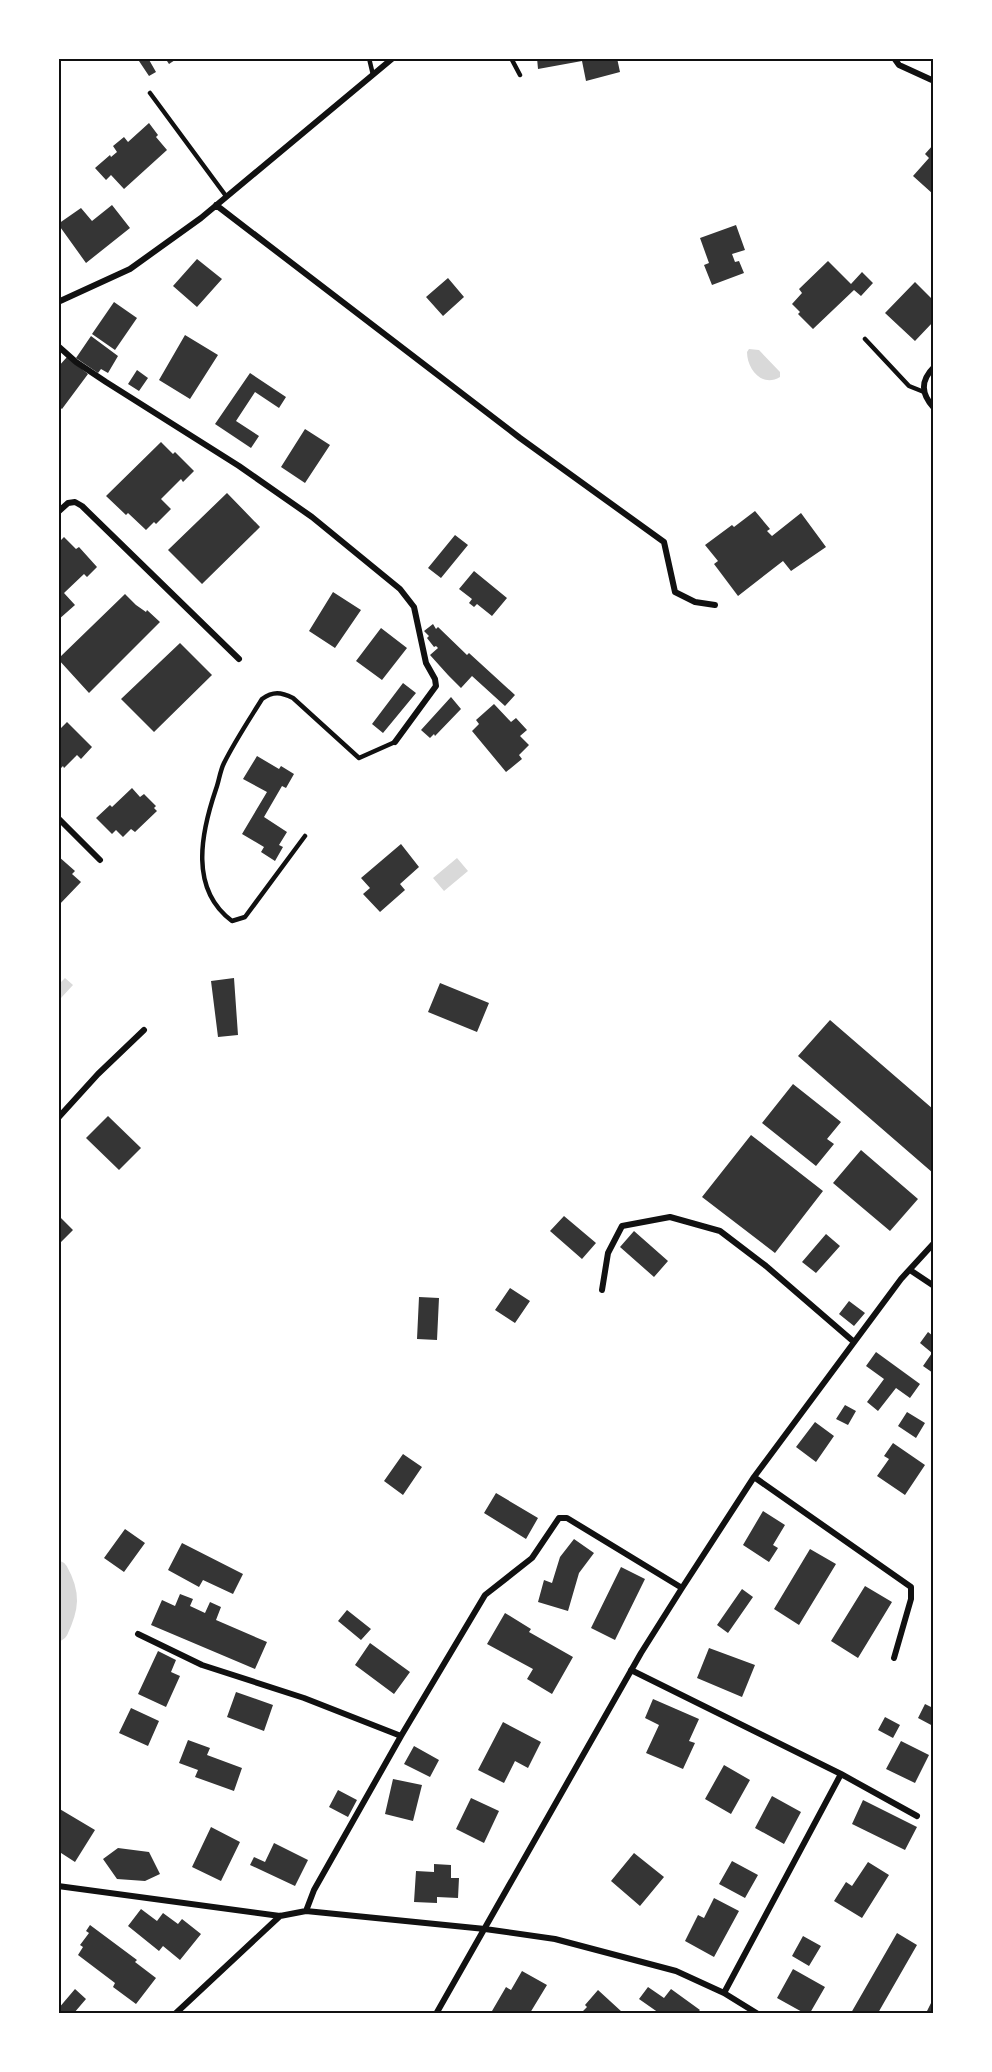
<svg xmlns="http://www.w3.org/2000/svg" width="992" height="2072" font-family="Raleway,sans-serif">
  <rect width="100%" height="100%" fill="#fff"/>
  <!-- water -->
  <path fill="#d9d9d9" d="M 749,349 L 759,350 L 780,372 L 780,377 C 762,388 747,369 747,352 Z
    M 457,858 L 468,871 L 444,891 L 433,878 Z
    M 65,978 L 73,985 L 61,998 L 59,996 L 59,982 L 60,983 Z"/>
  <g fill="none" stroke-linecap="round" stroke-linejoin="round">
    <!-- canal -->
    <path stroke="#d9d9d9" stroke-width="20" d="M 58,1571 C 71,1594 69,1608 58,1631"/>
  </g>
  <!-- building -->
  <path fill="#353535" d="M 137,58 L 148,58 L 156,72 L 149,76 Z
    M 165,58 L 178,58 L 169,64 Z
    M 537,58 L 617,58 L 620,72 L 586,81 L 582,61 L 538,69 Z
    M 149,123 L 158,135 L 156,137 L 167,150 L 124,189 L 111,175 L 106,180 L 95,168 L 110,155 L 111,157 L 117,152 L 113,146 L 124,137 L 128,142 Z
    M 933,145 L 933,194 L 913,176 L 929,158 L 925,154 Z
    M 112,205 L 130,228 L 86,263 L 58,224 L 81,208 L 92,221 Z
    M 736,225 L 745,250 L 732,254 L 735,262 L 739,261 L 744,273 L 712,285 L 704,265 L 709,263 L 700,238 Z
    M 197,259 L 222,279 L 197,307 L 173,286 Z
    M 828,261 L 851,284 L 862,272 L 873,283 L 861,296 L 854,290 L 813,329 L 798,314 L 800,312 L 792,304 L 802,293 L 799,289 Z
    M 448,278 L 464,297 L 443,316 L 426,297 Z
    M 915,282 L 933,300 L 933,322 L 915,341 L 885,313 Z
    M 114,302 L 137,318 L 115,350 L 92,334 Z
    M 185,335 L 218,355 L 190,399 L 159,380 Z
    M 91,336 L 118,356 L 108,373 L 101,369 L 98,373 L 76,358 Z
    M 67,357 L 88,374 L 62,409 L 58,406 L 58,367 Z
    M 137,370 L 148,378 L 139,391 L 128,384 Z
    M 250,373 L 286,397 L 279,408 L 255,392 L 236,421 L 259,436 L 251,448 L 215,424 Z
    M 305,429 L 330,445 L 305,483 L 281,467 Z
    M 161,442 L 173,454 L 175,452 L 194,471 L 183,482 L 181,479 L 161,499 L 171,509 L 156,524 L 154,522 L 146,530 L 128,513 L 126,515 L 106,496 Z
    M 227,493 L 260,527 L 202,584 L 168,550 Z
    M 755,511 L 770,529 L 767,531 L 772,536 L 801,513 L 826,547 L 791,571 L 783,561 L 738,596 L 714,564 L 718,561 L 705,545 L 732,525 L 734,527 Z
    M 455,535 L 468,545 L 441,578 L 428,568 Z
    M 64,537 L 76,549 L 79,547 L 97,567 L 87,577 L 84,574 L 64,593 L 75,605 L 58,620 L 58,543 Z
    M 474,571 L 507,598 L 492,616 L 477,604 L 474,607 L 469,603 L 472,599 L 459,589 Z
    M 333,592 L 361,610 L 335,648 L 309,631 Z
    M 125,594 L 136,605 L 146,612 L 147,610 L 160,622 L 89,693 L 58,659 Z
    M 433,624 L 436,629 L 438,627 L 467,655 L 469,653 L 515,695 L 505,706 L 472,676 L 461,688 L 448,675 L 430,655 L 438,648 L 436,646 L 434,647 L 427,638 L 429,636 L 424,631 Z
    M 381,628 L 407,648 L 382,680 L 356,661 Z
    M 180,643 L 212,675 L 154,732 L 121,699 Z
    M 403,683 L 416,693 L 383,733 L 372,724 Z
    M 451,697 L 461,709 L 435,736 L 434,734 L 430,738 L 421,730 Z
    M 494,704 L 511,722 L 516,718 L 527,730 L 520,736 L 529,745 L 519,755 L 522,759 L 506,772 L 472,731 L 479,724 L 476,720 Z
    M 67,722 L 92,747 L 81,759 L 77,755 L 64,768 L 63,766 L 58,771 L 58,731 Z
    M 257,756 L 279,769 L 281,766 L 294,774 L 286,788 L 282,786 L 264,817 L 287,832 L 279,845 L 283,847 L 275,861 L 261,852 L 264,847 L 242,834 L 267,792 L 243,779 Z
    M 132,788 L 140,797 L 144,794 L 156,806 L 154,808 L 157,811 L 135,832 L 131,829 L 123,837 L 116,830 L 112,834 L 96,818 L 110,805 L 112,807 Z
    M 401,844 L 419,867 L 400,884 L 405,890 L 380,912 L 363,894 L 370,888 L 361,878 Z
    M 58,856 L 75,871 L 72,874 L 81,882 L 58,906 Z
    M 234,978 L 238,1035 L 218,1037 L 211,981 Z
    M 440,983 L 489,1003 L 477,1032 L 428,1012 Z
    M 830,1020 L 933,1109 L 933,1173 L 798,1056 Z
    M 793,1084 L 841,1122 L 827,1139 L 834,1144 L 816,1166 L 762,1123 Z
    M 108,1116 L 141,1148 L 119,1170 L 86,1138 Z
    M 751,1135 L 823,1191 L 775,1253 L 702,1197 Z
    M 861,1150 L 918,1199 L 890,1231 L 833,1183 Z
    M 58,1215 L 73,1230 L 58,1245 Z
    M 564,1216 L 596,1243 L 582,1259 L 550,1231 Z
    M 634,1231 L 668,1261 L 654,1277 L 620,1247 Z
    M 826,1234 L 840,1246 L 816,1273 L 802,1262 Z
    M 510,1288 L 530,1301 L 515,1323 L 495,1310 Z
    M 419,1297 L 439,1298 L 437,1340 L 417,1339 Z
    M 849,1301 L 865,1313 L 854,1326 L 839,1314 Z
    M 928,1332 L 933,1336 L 933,1373 L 923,1366 L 932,1353 L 920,1343 Z
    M 876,1352 L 920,1384 L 910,1398 L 896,1388 L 878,1411 L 867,1402 L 884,1379 L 866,1366 Z
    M 845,1405 L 856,1411 L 848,1425 L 836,1419 Z
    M 907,1412 L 925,1423 L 916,1438 L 898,1426 Z
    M 815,1422 L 834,1436 L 816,1462 L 796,1447 Z
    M 893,1443 L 925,1465 L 905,1495 L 877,1476 L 889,1459 L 884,1456 Z
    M 403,1454 L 422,1467 L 403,1495 L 384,1481 Z
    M 496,1493 L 538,1518 L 526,1539 L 484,1513 Z
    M 763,1511 L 785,1525 L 773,1545 L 778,1548 L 769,1562 L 743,1545 Z
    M 125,1529 L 145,1543 L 124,1572 L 104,1558 Z
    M 574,1539 L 594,1553 L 579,1573 L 568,1611 L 538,1602 L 544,1580 L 552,1583 L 560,1557 Z
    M 182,1543 L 243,1574 L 233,1594 L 203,1580 L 199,1587 L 168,1570 Z
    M 810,1549 L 836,1564 L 799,1625 L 774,1609 Z
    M 621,1567 L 645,1579 L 615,1640 L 591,1628 Z
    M 865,1586 L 892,1602 L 858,1658 L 831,1641 Z
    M 742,1589 L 753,1597 L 728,1633 L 717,1625 Z
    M 180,1594 L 193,1599 L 190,1606 L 205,1613 L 210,1602 L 221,1607 L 216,1620 L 267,1642 L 255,1669 L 151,1625 L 162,1600 L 175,1606 Z
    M 347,1610 L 371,1629 L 361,1640 L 338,1621 Z
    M 505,1613 L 531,1629 L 529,1632 L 573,1657 L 552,1694 L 527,1679 L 533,1669 L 487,1644 Z
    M 370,1643 L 410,1672 L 394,1694 L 355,1665 Z
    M 709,1648 L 755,1665 L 742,1697 L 697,1678 Z
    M 158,1651 L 176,1660 L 171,1672 L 180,1676 L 166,1707 L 138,1694 Z
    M 236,1692 L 273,1705 L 264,1731 L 227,1717 Z
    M 653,1699 L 699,1719 L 689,1741 L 695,1743 L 683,1769 L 646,1753 L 659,1725 L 645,1718 Z
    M 925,1704 L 933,1708 L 933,1726 L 918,1718 Z
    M 131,1708 L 159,1721 L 148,1746 L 119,1733 Z
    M 885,1717 L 900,1725 L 893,1738 L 878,1730 Z
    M 503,1722 L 541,1742 L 528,1768 L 515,1761 L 504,1783 L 478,1770 Z
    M 188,1740 L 210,1748 L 207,1755 L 242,1768 L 234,1791 L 195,1777 L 198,1770 L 179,1763 Z
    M 901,1741 L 929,1755 L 915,1783 L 886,1769 Z
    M 414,1746 L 439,1760 L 430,1777 L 404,1764 Z
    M 724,1765 L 750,1780 L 731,1814 L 705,1799 Z
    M 393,1779 L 422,1785 L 413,1821 L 385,1814 Z
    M 338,1790 L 357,1800 L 348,1817 L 329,1807 Z
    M 772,1796 L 801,1812 L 784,1844 L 755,1828 Z
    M 471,1798 L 499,1811 L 484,1843 L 456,1829 Z
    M 863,1800 L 917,1827 L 905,1850 L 852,1824 Z
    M 58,1808 L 95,1830 L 75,1862 L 58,1851 Z
    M 211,1827 L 240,1842 L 221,1881 L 192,1867 Z
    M 274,1843 L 308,1860 L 295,1886 L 250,1865 L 254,1857 L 265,1862 Z
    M 118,1848 L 149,1852 L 160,1874 L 145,1881 L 117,1879 L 103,1859 Z
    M 634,1853 L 664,1877 L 640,1906 L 611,1881 Z
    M 732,1861 L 758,1875 L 745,1898 L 719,1884 Z
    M 868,1862 L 889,1875 L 862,1918 L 834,1901 L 846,1882 L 852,1886 Z
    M 434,1864 L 451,1865 L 451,1878 L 459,1878 L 458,1898 L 437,1897 L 437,1903 L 414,1902 L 416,1871 L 434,1872 Z
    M 714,1898 L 739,1911 L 714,1957 L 685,1941 L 698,1915 L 704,1918 Z
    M 141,1909 L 157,1921 L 163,1913 L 178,1924 L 182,1919 L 201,1934 L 180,1960 L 163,1946 L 159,1951 L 128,1926 Z
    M 90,1925 L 137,1960 L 135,1962 L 156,1978 L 136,2004 L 113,1987 L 115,1983 L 78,1955 L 83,1947 L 80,1945 L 89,1933 L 86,1931 Z
    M 897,1933 L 917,1945 L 878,2013 L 851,2013 Z
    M 803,1936 L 821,1946 L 809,1966 L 792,1956 Z
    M 793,1969 L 825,1987 L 810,2013 L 804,2013 L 777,1998 Z
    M 522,1971 L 547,1985 L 530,2013 L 496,2013 L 492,2011 L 506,1987 L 511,1990 Z
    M 648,1987 L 664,1998 L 671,1989 L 700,2010 L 697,2013 L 659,2013 L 639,1999 Z
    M 75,1989 L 86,1999 L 74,2013 L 58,2013 L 58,2009 Z
    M 598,1990 L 622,2012 L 621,2013 L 581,2013 L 587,2007 L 585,2005 Z
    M 933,1999 L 933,2013 L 926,2013 Z"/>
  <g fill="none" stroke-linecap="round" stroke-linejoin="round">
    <!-- service -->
    <path stroke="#111" stroke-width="4.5" d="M 369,58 L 373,75
      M 511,58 L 520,75
      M 150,93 L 226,196
      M 865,339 L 909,386 L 924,392
      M 305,836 L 245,917 L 232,921 C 189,889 201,833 216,789 C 219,781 220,771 224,763 C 235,741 249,720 262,699 C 273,691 281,692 293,698 L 359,758 L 395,742"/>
    <!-- minor -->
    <path stroke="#111" stroke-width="6" d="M 894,58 L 899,65 L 934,81
      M 216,205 L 520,438 L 664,542 L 675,592 L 695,602 L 715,605
      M 58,302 L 130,269 L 201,218 L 393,58
      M 58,346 L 76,362 L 106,382 L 239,466 L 312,517 L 400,589 L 414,607 L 426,663 L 435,679 L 436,686 L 395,742
      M 934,367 C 920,381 921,394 934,408
      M 58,512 L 68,503 L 75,502 L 82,506 L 239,659
      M 58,818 L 100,860
      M 58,1118 L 98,1074 L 144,1030
      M 910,1270 L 934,1286
      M 602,1290 L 608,1253 L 622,1226 L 670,1217 L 720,1231 L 766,1266 L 854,1342
      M 754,1477 L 911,1587 L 911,1599 L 894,1658
      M 138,1634 L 202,1665 L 304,1698 L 401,1736
      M 631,1670 L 841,1774 L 724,1993
      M 841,1774 L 917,1816
      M 58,1886 L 280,1916 L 306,1911 L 485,1929 L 555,1939 L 676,1971 L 724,1993 L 758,2014
      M 306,1911 L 314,1890 L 401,1736 L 485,1595 L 532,1558 L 559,1518 L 567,1518 L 682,1588
      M 175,2014 L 280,1916
      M 436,2014 L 641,1653 L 682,1588 L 754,1477 L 901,1279 L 934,1243"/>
  </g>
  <!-- border -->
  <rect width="992" height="2072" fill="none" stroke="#ffffff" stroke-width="120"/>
  <rect x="60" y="60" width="872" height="1952" fill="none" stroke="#111" stroke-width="2"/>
</svg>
